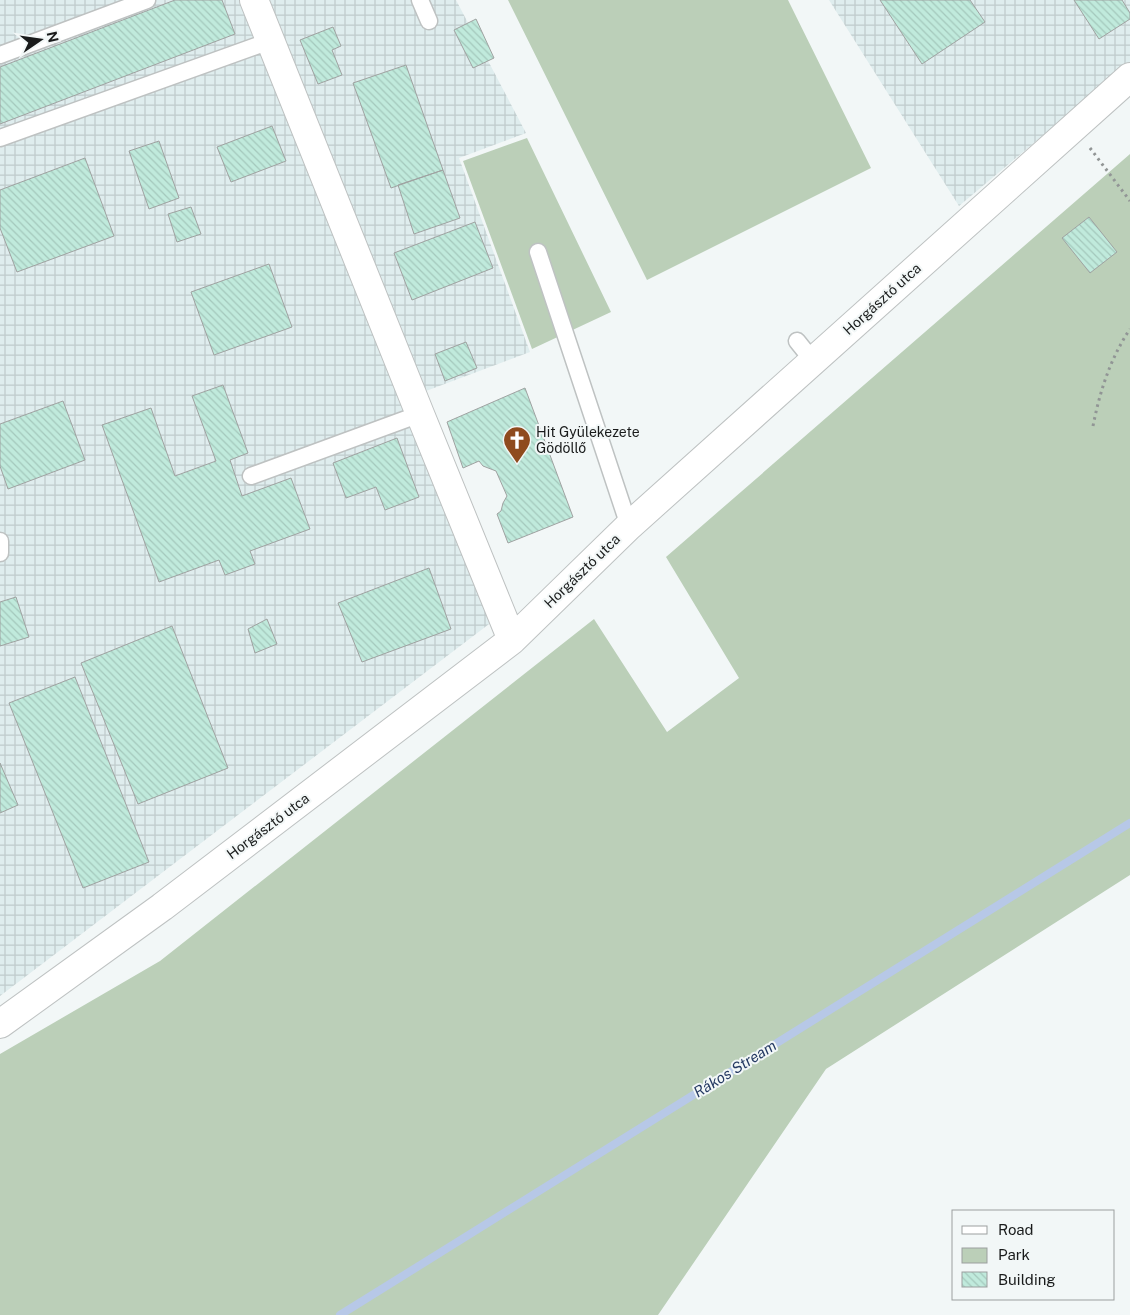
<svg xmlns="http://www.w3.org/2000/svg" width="1130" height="1315" font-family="'Public Sans',sans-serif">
  <defs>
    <pattern id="industrial-grid" width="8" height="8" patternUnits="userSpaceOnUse" patternTransform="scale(1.25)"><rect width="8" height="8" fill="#dfedee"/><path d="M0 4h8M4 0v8" fill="none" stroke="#bfcbcc"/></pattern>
    <pattern id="building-back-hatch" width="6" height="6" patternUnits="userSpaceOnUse" patternTransform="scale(1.25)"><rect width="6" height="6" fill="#c0eadc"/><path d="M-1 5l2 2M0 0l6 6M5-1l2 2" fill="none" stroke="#a4c8bc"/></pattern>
  </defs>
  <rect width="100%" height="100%" fill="#f2f7f7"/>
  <!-- industrial -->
  <path fill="url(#industrial-grid)" d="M 0,0 L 456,0 L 526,133 L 459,158 L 530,352 L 426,391 L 492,565 L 497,618 L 0,996 Z
    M 829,0 L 1130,0 L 1130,62 L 959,206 Z"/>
  <!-- green -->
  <path fill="#bbcfb8" d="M 508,0 L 788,0 L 871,168 L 647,280 Z
    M 527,138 L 611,312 L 532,349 L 463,161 Z
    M 1130,154 L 1130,875 L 826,1069 L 658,1315 L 0,1315 L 0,1054 L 160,961 L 594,619 L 667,732 L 739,678 L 666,557 Z"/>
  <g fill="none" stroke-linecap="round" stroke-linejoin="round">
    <!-- stream -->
    <path stroke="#b7c8e7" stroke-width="8" d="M 340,1315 L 1130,823"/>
  </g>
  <!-- building -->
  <path fill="url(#building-back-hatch)" stroke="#9fa2a1" d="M 175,0 L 222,0 L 235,34 L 0,124 L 0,67 Z
    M 880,0 L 970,0 L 985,22 L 922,64 Z
    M 1074,0 L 1122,0 L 1130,13 L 1130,19 L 1099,39 Z
    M 476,19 L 494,58 L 473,68 L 454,30 Z
    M 333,27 L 341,46 L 332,50 L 342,75 L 318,84 L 300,40 Z
    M 406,65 L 443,170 L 391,188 L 353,83 Z
    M 272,126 L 286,161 L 231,182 L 217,147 Z
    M 159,141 L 179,198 L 149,209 L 129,151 Z
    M 85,158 L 114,236 L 17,272 L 0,228 L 0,190 Z
    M 443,170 L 460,218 L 414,234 L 398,185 Z
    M 191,207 L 201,234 L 177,242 L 168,214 Z
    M 1089,217 L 1117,252 L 1090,273 L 1062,238 Z
    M 475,222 L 493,268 L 412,300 L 394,253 Z
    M 269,264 L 292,327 L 214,355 L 191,292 Z
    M 466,342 L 477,368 L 445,381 L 435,354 Z
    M 223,385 L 248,453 L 230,460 L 242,496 L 291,478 L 310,529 L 250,551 L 255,564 L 225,575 L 219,560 L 159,582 L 102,425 L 151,408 L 175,476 L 216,461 L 192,396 Z
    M 525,388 L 573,517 L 508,543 L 497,514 L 501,511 L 503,503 L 507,496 L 496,471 L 483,466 L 479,461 L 463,468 L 447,422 Z
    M 63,401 L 85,460 L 8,489 L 0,466 L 0,424 Z
    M 397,438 L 419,497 L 385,510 L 376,487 L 346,498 L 333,463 Z
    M 429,568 L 451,629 L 362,662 L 338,603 Z
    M 16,597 L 29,637 L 0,646 L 0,602 Z
    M 267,619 L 277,644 L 255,653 L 248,629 Z
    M 172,626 L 228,768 L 138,804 L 81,663 Z
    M 75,677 L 149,862 L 83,888 L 9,703 Z
    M 0,763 L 18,805 L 0,813 Z"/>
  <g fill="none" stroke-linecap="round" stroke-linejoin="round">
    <!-- lane casing -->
    <g stroke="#bec2c2" stroke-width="19">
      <path id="lane" d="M 420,0 L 429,21
        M 0,55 L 147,0
        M 0,138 L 270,41
        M 538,252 L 629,526
        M 797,341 L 813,361
        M 251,476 L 420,414
        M 0,541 L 0,553"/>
    </g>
    <!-- street casing -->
    <g stroke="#bec2c2" stroke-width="30">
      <path id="street" d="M 254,0 L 420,414 L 512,640
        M 0,1024 L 162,907 L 512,640 L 629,526 L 1130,77"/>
    </g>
    <!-- path -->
    <path stroke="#919595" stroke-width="3" stroke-dasharray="2.5 4" stroke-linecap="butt" d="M 1090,148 L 1130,201
      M 1093,426 C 1100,391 1110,359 1130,329"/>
    <!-- lane -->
    <use href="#lane" stroke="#fff" stroke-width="16"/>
    <!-- street -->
    <use href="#street" stroke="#fff" stroke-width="28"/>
  </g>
  <!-- icons -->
  <defs>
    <g id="church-pin" transform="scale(1.4375)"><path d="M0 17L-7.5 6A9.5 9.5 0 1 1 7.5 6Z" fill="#8f4b1e" stroke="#f2f7f7"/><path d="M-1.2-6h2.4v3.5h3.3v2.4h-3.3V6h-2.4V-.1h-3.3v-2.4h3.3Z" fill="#fff"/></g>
  </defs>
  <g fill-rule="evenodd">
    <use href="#church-pin" x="517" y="440"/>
  </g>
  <g text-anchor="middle" stroke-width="4" stroke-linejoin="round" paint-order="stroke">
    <!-- street labels -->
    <g font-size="14" fill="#191b1b" stroke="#f2f7f7">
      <text transform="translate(882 299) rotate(-42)" y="5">Horgásztó utca</text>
      <text transform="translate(582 571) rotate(-44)" y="5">Horgásztó utca</text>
      <text transform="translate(268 826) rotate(-37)" y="5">Horgásztó utca</text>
    </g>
    <!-- poi labels -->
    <g font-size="14" fill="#191b1b" stroke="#f2f7f7" text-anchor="start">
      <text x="536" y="437">Hit Gyülekezete<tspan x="536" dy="16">Gödöllő</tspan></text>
    </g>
    <!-- water labels -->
    <g font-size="15" font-style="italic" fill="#253a63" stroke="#f2f7f7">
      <text transform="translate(735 1069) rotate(-32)" y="5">Rákos Stream</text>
    </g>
  </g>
  <!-- legend -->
  <rect x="952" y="1210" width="162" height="90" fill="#f2f7f7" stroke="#9b9f9f"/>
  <rect x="962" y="1226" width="25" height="8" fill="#ffffff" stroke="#9b9f9f"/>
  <text x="998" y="1235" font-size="15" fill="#191b1b">Road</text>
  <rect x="962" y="1248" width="25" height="15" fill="#bbcfb8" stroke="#9b9f9f"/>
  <text x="998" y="1260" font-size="15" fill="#191b1b">Park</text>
  <rect x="962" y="1272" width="25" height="15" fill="url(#building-back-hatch)" stroke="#9b9f9f"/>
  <text x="998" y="1285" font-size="15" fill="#191b1b">Building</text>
  <!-- north arrow -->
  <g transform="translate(40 40) rotate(77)" stroke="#f2f7f7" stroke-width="4" paint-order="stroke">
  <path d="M0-4L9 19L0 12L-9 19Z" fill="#191b1b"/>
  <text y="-8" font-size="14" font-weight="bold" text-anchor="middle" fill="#191b1b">N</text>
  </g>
</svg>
